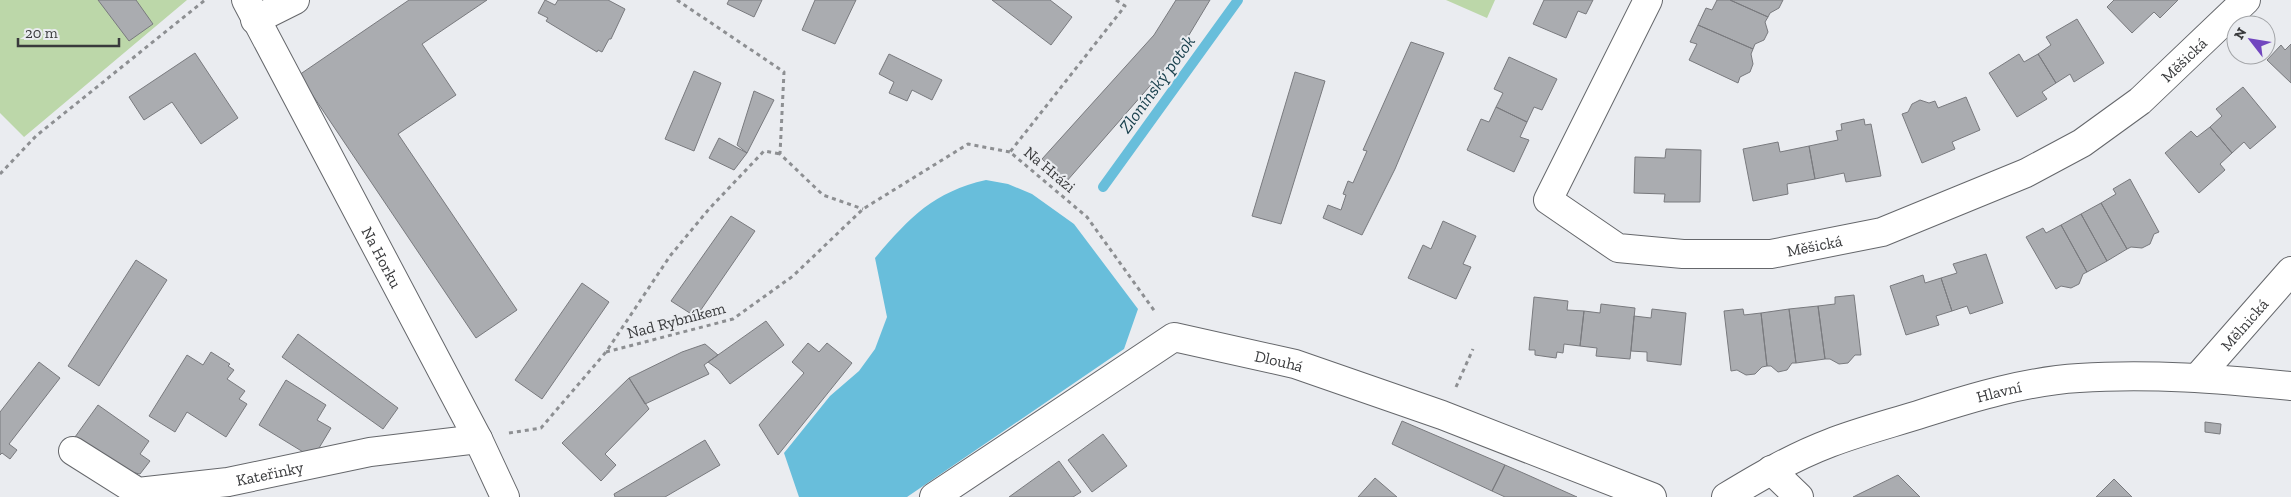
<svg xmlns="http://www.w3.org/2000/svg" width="2291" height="497" font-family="'Zilla Slab',serif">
  <rect width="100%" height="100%" fill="#eaecf0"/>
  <!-- green -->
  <path fill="#bcd7a9" d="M 0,0 L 187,0 L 24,137 L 0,113 Z
    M 1446,0 L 1495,0 L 1487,18 Z"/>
  <!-- water -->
  <path fill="#68bedb" d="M 986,180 L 1008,184 L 1032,194 L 1074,224 L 1138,309 L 1124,349 L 907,497 L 799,497 L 784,453 L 830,396 L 859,371 L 875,349 L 887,317 L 875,258 C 909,218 933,192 986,180 Z"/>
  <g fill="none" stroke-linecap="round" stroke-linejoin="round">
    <!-- stream -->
    <path stroke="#68bedb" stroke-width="10" d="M 1103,187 L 1238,0"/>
  </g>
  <!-- building -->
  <path fill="#aaacb0" stroke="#797a7e" d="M 98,0 L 136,0 L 153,24 L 129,41 Z
    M 409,0 L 487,0 L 422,44 L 456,95 L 398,134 L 517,310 L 476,338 L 299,75 Z
    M 545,0 L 555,5 L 558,0 L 608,0 L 625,9 L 611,39 L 609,39 L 602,52 L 598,50 L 597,52 L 546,21 L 548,18 L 538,13 Z
    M 729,0 L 762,0 L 754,17 L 727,4 Z
    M 815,0 L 856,0 L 835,44 L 802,30 Z
    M 992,0 L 1050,0 L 1072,17 L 1051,45 Z
    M 1176,0 L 1210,0 L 1177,55 L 1066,182 L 1042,159 L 1154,35 Z
    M 1544,0 L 1593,0 L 1586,14 L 1578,11 L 1566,38 L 1533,24 Z
    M 1717,0 L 1730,0 L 1768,17 L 1765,22 L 1768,32 L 1764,40 L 1755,44 L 1753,49 L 1698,25 L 1706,8 L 1712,10 Z
    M 1730,0 L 1783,0 L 1779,8 L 1770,13 L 1768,17 Z
    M 2114,0 L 2178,0 L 2160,18 L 2154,12 L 2132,33 L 2107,7 Z
    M 2077,19 L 2104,63 L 2074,82 L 2070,74 L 2056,83 L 2038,54 L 2051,45 L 2046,37 Z
    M 1698,25 L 1753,49 L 1751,54 L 1753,64 L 1750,72 L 1740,77 L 1738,83 L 1689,60 L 1697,44 L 1690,42 Z
    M 1411,42 L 1444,53 L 1395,169 L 1362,235 L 1323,218 L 1328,205 L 1341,210 L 1346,195 L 1343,194 L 1348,181 L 1353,183 L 1367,151 L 1363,150 Z
    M 2291,44 L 2291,83 L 2267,60 L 2281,45 L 2285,50 Z
    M 195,53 L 238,118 L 201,144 L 172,102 L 144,120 L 129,97 Z
    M 889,54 L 942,80 L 932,100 L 912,90 L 907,101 L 889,93 L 894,82 L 879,74 Z
    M 2019,54 L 2024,62 L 2038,54 L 2056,83 L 2042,92 L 2047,99 L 2017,117 L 1989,73 Z
    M 1509,57 L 1557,79 L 1542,110 L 1534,107 L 1527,122 L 1496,107 L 1503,93 L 1494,89 Z
    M 694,71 L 721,83 L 694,151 L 665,139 Z
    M 1295,72 L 1325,81 L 1281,224 L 1252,216 Z
    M 2243,87 L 2276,127 L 2250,149 L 2244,142 L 2232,153 L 2210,127 L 2222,116 L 2216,109 Z
    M 754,91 L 774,100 L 747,153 L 737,145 Z
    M 1966,97 L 1980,130 L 1952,142 L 1955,149 L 1922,163 L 1902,114 L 1908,112 L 1912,104 L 1920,100 L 1929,103 L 1935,101 L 1938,108 Z
    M 1496,107 L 1527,122 L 1520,137 L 1529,140 L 1514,172 L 1467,150 L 1481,119 L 1489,122 Z
    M 1864,119 L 1865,125 L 1871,124 L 1881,176 L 1846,182 L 1844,173 L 1815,179 L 1809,146 L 1838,140 L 1836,131 L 1842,130 L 1841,124 Z
    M 2210,127 L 2232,153 L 2220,164 L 2225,170 L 2199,193 L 2165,153 L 2191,131 L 2197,137 Z
    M 719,138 L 747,153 L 734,170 L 709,158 Z
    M 1778,142 L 1780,152 L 1809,146 L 1815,179 L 1787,184 L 1788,194 L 1753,201 L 1743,149 Z
    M 1666,149 L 1701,150 L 1700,202 L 1664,202 L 1665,194 L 1634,193 L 1635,157 L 1665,158 Z
    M 2130,179 L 2159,232 L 2154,234 L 2150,244 L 2142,248 L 2131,247 L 2127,249 L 2101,203 L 2116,194 L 2113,189 Z
    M 2101,203 L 2127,249 L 2107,261 L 2081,214 Z
    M 2081,214 L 2107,261 L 2087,272 L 2061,225 Z
    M 731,216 L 755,231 L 696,317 L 671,301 Z
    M 1443,221 L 1476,236 L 1463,264 L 1471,267 L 1456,299 L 1408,278 L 1423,245 L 1431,249 Z
    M 2061,225 L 2087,272 L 2083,274 L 2079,284 L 2071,288 L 2061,286 L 2056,289 L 2026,237 L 2043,228 L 2046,233 Z
    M 1986,254 L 2003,303 L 1970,314 L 1967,306 L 1952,311 L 1941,278 L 1957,273 L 1953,264 Z
    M 136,260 L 167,280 L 99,386 L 68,366 Z
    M 1923,275 L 1925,283 L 1941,278 L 1952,311 L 1936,316 L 1939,325 L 1906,335 L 1890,286 Z
    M 582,283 L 609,302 L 542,399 L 515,380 Z
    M 1854,295 L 1861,355 L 1855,355 L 1848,363 L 1839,364 L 1830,359 L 1825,359 L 1818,306 L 1835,304 L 1835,297 Z
    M 1534,297 L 1568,301 L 1567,310 L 1584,311 L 1580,346 L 1564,344 L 1563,353 L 1557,352 L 1556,358 L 1535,355 L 1535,350 L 1529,350 Z
    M 1601,304 L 1635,308 L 1630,359 L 1596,356 L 1597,348 L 1580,346 L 1584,311 L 1600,313 Z
    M 1818,306 L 1825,359 L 1796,363 L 1789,309 Z
    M 1652,309 L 1686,313 L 1681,365 L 1647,361 L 1647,352 L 1631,351 L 1634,316 L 1651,318 Z
    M 1743,309 L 1744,315 L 1761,313 L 1767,366 L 1762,367 L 1755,374 L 1746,375 L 1737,370 L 1731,371 L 1724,311 Z
    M 1789,309 L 1796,363 L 1792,363 L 1787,370 L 1778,372 L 1771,366 L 1767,366 L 1761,313 Z
    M 766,321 L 784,345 L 730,384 L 719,370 L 708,362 Z
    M 298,334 L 398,408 L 383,429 L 282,357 Z
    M 808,343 L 819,352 L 827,343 L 852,363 L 778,455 L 759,425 L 804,373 L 792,362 Z
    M 705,344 L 718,355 L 704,365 L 709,374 L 645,404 L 629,378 L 682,352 Z
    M 211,352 L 230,364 L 228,366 L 234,370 L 227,379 L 245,391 L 239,399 L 247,404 L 226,437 L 187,412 L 175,432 L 149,416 L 187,355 L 203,365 Z
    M 39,362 L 60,378 L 9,444 L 17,450 L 10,459 L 2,453 L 0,455 L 0,412 Z
    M 629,378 L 649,409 L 605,454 L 616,465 L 601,481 L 562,443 Z
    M 286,380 L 326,405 L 317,420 L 331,428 L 313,458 L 259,425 Z
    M 98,405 L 149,441 L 140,454 L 150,461 L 140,474 L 122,470 L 75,437 Z
    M 1402,421 L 1505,465 L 1492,491 L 1392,444 Z
    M 2205,422 L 2221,424 L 2220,434 L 2205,432 Z
    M 1103,434 L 1127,466 L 1092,492 L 1068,460 Z
    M 705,440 L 720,465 L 665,497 L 615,497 L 614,494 Z
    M 1059,461 L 1081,492 L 1073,497 L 1009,497 Z
    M 1505,465 L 1530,476 L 1577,497 L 1505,497 L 1492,491 Z
    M 1898,475 L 1920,497 L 1853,497 Z
    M 1375,478 L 1397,497 L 1358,497 Z
    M 2114,479 L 2132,497 L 2096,497 Z"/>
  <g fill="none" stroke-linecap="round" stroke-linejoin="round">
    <!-- street casing -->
    <g stroke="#65676b" stroke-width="30">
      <g id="street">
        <path id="s1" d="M 246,0 L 478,439 L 505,497"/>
        <path id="s2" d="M 1648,0 L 1548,200 L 1618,248 L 1683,254 L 1771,254 L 1882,232 L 2026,173 L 2082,143 L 2140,101 L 2246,0"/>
        <path d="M 255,20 L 295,0"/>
        <path id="s3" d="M 73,451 L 138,492 L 228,482 L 370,452 L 478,439"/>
        <path d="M 1771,470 L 1799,497"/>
        <path id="s4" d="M 934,497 L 1174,337 L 1295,364 L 1442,415 L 1652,497"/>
      </g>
    </g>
    <!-- secondary casing -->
    <g stroke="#65676b" stroke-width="30">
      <g id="secondary">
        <path id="s5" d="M 2198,377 L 2291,271"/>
        <path id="s6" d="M 1726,497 C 1759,477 1793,457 1830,443 C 1861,431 1893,423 1924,413 C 1974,397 2027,381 2079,378 C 2150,373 2220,379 2291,386"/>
      </g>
    </g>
    <!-- path -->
    <path stroke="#8d8f92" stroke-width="3" stroke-dasharray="4 4" stroke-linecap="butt" d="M 677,0 L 784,72 L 780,154 L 823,195 L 863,209
      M 1116,0 L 1125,6 L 1010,152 L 1087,217 L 1156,313
      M 0,174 L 36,136 L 205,0
      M 606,352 L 733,319 L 793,276 L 863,209 L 968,144 L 1010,152
      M 1456,387 L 1473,349
      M 509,433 L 541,428 L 606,352 L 670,256 L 709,209 L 764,151 L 780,154"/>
    <!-- street -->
    <use href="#street" stroke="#fff" stroke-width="28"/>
    <!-- secondary -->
    <use href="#secondary" stroke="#fff" stroke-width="28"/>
  </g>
  <g text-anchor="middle" stroke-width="4" stroke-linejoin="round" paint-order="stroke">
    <!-- street labels -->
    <g font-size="16" fill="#393a3c" stroke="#eaecf0">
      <text dy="6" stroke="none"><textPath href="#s2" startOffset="926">Měšická</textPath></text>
      <text transform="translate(1050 169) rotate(40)" y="6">Na Hrázi</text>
      <text dy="6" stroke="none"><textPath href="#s2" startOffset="506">Měšická</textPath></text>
      <text dy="6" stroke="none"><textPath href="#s1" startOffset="291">Na Horku</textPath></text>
      <text transform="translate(676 320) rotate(-15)" y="6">Nad Rybníkem</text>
      <text dy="6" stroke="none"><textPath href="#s5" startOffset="70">Mělnická</textPath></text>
      <text dy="6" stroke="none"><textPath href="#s4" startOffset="396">Dlouhá</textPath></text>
      <text dy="6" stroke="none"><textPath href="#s6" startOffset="294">Hlavní</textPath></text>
      <text dy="6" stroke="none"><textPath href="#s3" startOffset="210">Kateřinky</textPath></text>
    </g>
    <!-- water labels -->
    <g font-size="18" font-style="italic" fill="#19404d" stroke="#eaecf0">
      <text transform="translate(1157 84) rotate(-54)" y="6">Zlonínský potok</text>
    </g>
  </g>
  <!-- north arrow -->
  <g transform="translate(2251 40) rotate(301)"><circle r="24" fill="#eaecf0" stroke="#a3a5a8"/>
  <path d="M0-4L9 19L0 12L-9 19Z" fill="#7146bf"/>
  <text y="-8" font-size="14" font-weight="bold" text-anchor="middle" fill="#393a3c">N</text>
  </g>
  <!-- scale -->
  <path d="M18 38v8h101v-8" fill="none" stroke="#393a3c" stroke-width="2.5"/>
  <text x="25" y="38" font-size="15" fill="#393a3c" stroke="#eaecf0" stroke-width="4" paint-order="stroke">20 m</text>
</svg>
